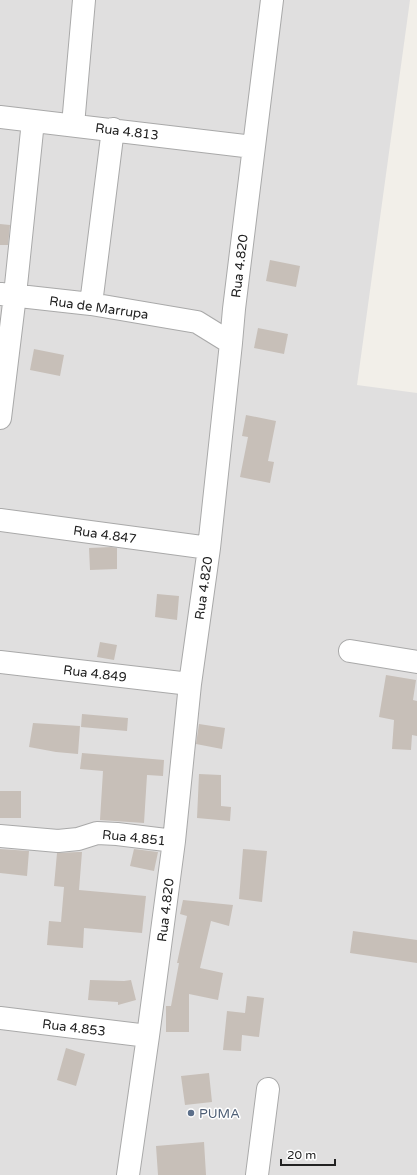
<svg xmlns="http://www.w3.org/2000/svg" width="417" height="1175" font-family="'Varela Round',sans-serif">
  <rect width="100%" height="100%" fill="#f2efe9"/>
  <!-- residential -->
  <path fill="#e0dfdf" d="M 0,0 L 410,0 L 357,385 L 417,393 L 417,1175 L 0,1175 Z"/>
  <!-- building -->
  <path fill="#c7bfb8" d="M 0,224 L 10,225 L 8,245 L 0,245 Z
    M 270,260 L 300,266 L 296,287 L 266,281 Z
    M 258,328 L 288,334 L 284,354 L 254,348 Z
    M 34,349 L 64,355 L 60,376 L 30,370 Z
    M 246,415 L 276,421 L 268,461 L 274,462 L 270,483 L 240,477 L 248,437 L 242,436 Z
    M 111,547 L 117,548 L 117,569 L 90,570 L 89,548 Z
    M 157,594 L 179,596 L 177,620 L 155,617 Z
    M 100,642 L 117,645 L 114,660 L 97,657 Z
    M 386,675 L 416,680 L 413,700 L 417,701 L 417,736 L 412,735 L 411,750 L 392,749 L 394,720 L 379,717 Z
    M 82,714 L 128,718 L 127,731 L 81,727 Z
    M 33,723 L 80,726 L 78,754 L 56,752 L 29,747 Z
    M 199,724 L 225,728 L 222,749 L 196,744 Z
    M 82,753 L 164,760 L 163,776 L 147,775 L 144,823 L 100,820 L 103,771 L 80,769 Z
    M 199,774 L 221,775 L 221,806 L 231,807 L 230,821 L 197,818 Z
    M 0,791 L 21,791 L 21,818 L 0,818 Z
    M 0,849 L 29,851 L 27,876 L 0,873 Z
    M 134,849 L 158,852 L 154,871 L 130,866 Z
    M 243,849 L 267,851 L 262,902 L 239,899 Z
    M 78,852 L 82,852 L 79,890 L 146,896 L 142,933 L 84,928 L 83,948 L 47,945 L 49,921 L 61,922 L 64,887 L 54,886 L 57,853 Z
    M 183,900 L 233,905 L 229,926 L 211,921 L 200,968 L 223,973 L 218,1000 L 189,994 L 189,1032 L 166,1032 L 166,1006 L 171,1006 L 179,963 L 177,963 L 187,916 L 180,914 Z
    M 353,931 L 417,940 L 417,963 L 350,953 Z
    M 90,980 L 124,981 L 131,980 L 136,1000 L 118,1005 L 118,1002 L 88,1000 Z
    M 247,996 L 264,998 L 259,1037 L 242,1035 L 241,1051 L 223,1050 L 227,1011 L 245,1013 Z
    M 66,1048 L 85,1054 L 76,1086 L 57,1080 Z
    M 209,1073 L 212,1102 L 185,1105 L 181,1076 Z
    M 204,1142 L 206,1175 L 158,1175 L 156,1146 Z"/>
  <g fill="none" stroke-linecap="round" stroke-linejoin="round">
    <!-- minor casing -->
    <g stroke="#a9a9a9" stroke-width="24">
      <path id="minor" d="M 0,117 L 253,147
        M 73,125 L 84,0
        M 1,294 L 91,304 L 197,322 L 231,343
        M 91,304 L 113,129
        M 0,418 L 15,295 L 33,121
        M 0,520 L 209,548
        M 350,651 L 417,662
        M 0,662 L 190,684
        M 0,836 L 58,841 L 78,839 L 97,833 L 117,834 L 174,841
        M 0,1018 L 148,1036
        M 128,1175 L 148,1036 L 174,841 L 190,684 L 209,548 L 231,343 L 234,309 L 272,0
        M 257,1175 L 268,1089"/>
    </g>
    <!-- minor -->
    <use href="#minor" stroke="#fff" stroke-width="22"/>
  </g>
  <!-- markers -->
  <circle fill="#5c6f8a" stroke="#fff" stroke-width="1.5" cx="191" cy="1113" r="4"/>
  <g text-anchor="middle" stroke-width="3" stroke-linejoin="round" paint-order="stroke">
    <!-- street labels -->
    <g font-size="13" fill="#222" stroke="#fff">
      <text transform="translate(127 131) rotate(7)" y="5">Rua 4.813</text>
      <text transform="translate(239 266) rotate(-83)" y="5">Rua 4.820</text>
      <text transform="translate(99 307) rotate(8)" y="5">Rua de Marrupa</text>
      <text transform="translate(105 534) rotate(8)" y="5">Rua 4.847</text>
      <text transform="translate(203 588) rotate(-82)" y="5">Rua 4.820</text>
      <text transform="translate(95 673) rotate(7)" y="5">Rua 4.849</text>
      <text transform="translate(134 837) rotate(6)" y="5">Rua 4.851</text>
      <text transform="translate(165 910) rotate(-83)" y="5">Rua 4.820</text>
      <text transform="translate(74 1027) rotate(7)" y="5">Rua 4.853</text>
    </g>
    <!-- service labels -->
    <g font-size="13" fill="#4e5e75" stroke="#fff" text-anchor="start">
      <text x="199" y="1118">PUMA</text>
    </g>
  </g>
  <!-- scale -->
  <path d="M281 1159v6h54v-6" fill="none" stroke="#222222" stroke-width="2"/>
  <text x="287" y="1159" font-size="12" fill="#222222" stroke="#ffffff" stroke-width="3" paint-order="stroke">20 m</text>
</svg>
